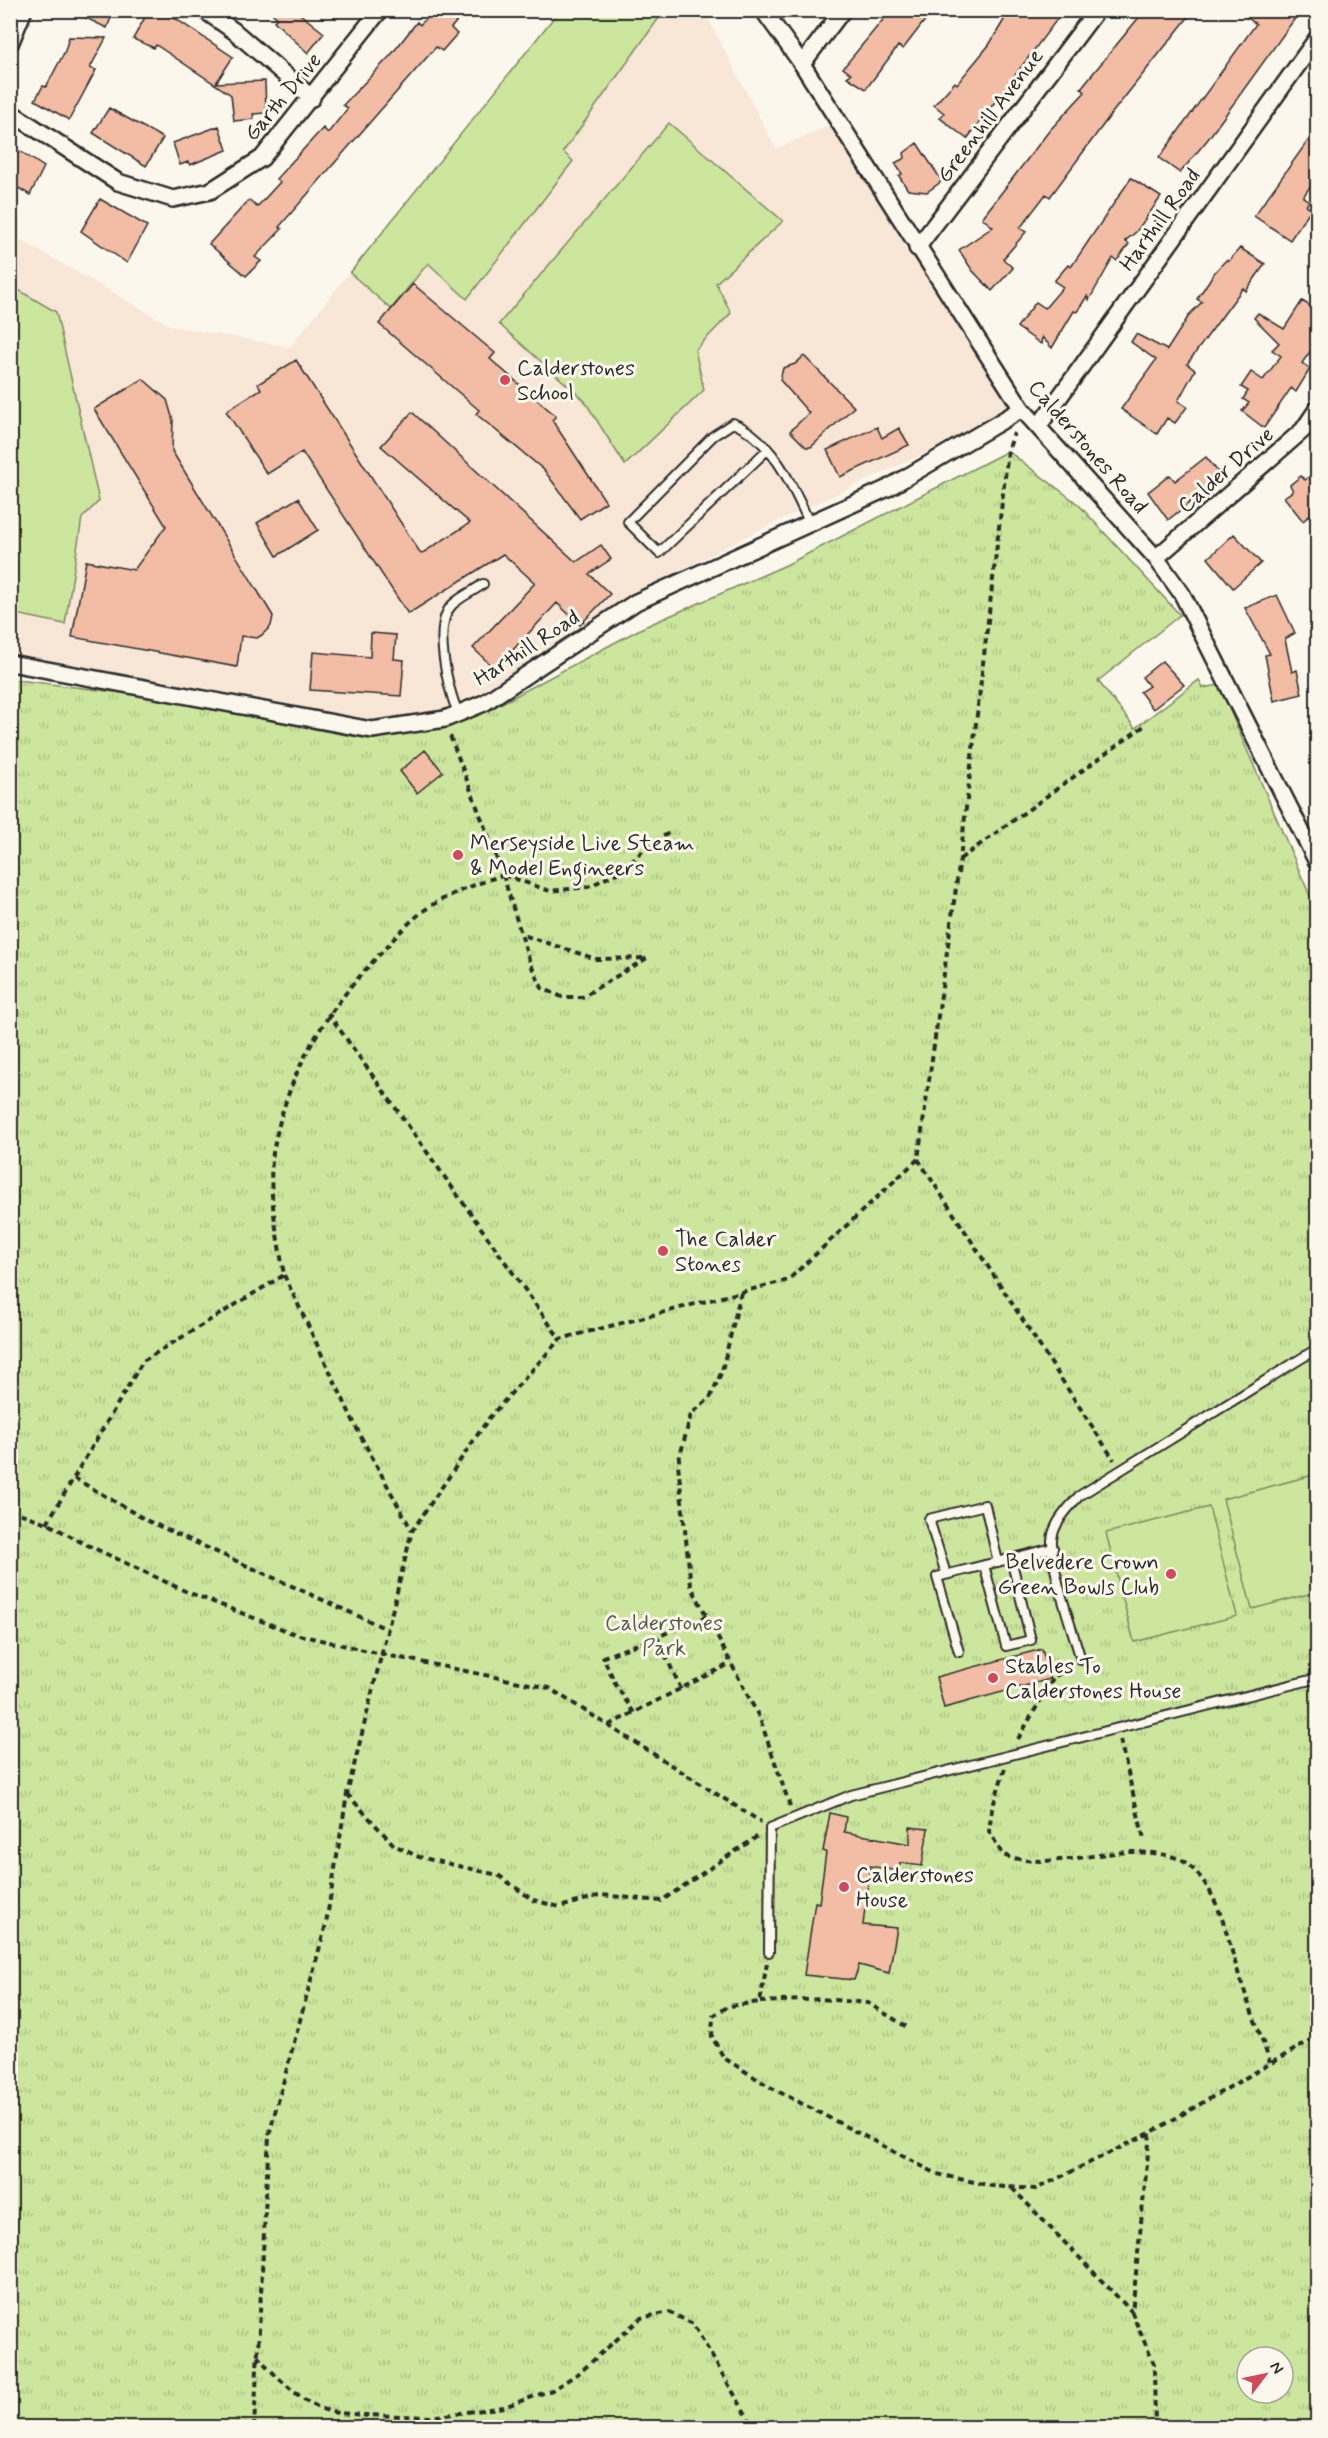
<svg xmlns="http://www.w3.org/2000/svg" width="1328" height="2438" font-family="Mynerve,sans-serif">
  <defs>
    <pattern id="park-tufts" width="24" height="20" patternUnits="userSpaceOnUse" patternTransform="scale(1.5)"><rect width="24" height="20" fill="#cce69d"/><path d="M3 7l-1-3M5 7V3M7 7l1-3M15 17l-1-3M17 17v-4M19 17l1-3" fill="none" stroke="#afc587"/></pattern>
  </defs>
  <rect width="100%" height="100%" fill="#fbf7ec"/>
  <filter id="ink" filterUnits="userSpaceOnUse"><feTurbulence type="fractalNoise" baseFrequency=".0167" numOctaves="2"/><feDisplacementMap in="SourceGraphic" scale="12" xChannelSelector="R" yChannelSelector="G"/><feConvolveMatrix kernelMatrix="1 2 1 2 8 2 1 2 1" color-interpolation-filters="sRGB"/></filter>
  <g filter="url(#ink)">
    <!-- built -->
    <path fill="#f8e6d6" d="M 559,11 L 704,11 L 776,149 L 838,122 L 1013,408 L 927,452 L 755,532 L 639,592 L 446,714 L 379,722 L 11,653 L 10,234 L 171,326 L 290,347 Z"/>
    <!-- park -->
    <path fill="url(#park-tufts)" stroke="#7c8864" stroke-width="1.5" fill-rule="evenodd" d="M 1008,451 L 1078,504 L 1180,615 L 1098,681 L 1135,728 L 1199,680 L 1203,688 L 1219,685 L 1317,912 L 1317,2427 L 11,2428 L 11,679 L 130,694 L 368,739 L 461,722 L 489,710 L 642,628 L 786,565 ZM 1247,2357 L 1283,2357 L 1283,2393 L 1247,2393 Z"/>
    <!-- pitch -->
    <path fill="#cce69d" stroke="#7c8864" stroke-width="1.5" d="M 559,11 L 664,11 L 563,152 L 573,161 L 467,299 L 428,263 L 391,309 L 350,273 Z
      M 669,123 L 783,221 L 716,283 L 731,313 L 695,350 L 704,390 L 625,465 L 584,400 L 499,324 Z
      M 10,285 L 56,312 L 99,501 L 82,518 L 65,624 L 11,613 Z
      M 1317,1474 L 1317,1592 L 1252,1609 L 1223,1499 Z
      M 1209,1507 L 1237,1616 L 1134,1642 L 1106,1533 Z"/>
    <!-- building -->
    <path fill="#f2bda4" stroke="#2b2b2b" stroke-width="1.5" d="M 69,10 L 114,10 L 107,28 Z
      M 149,10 L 176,19 L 233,57 L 216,83 L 265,81 L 266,113 L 253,114 L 254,119 L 234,121 L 231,95 L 156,45 L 154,48 L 133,39 Z
      M 269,10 L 295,10 L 324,33 L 308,53 L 274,21 L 277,18 Z
      M 433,10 L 466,10 L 451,28 L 457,34 L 442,51 L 436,47 L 378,113 L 279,227 L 282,229 L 255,257 L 261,261 L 246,276 L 209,244 L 249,200 L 257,207 L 280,182 L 276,179 L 323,128 L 328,133 L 348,108 L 343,105 L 391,55 L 417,22 L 420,25 Z
      M 891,10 L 933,10 L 903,49 L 898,46 L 866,89 L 847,77 L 851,74 L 843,68 Z
      M 1010,10 L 1048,10 L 1058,18 L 967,139 L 940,118 L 944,113 L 934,105 L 955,82 L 957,84 L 989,45 Z
      M 1145,10 L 1194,10 L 1112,113 L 1050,197 L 1046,194 L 1020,228 L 1026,232 L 1003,259 L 1013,268 L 992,291 L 972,270 L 959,250 L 993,227 L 982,218 L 1049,131 L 1085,92 L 1081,88 Z
      M 1237,10 L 1301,10 L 1208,139 L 1180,173 L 1159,158 L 1256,24 Z
      M 69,37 L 106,38 L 90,68 L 96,70 L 69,120 L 35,100 L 43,86 L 46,87 L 65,51 Z
      M 109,108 L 163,138 L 146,166 L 93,133 Z
      M 219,126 L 227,150 L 190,165 L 188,162 L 180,165 L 173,143 Z
      M 1317,128 L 1317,176 L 1303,197 L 1309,201 L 1306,206 L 1311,209 L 1290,240 L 1254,216 Z
      M 917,143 L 942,181 L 927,192 L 908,190 L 899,176 L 902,174 L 895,163 L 905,158 L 904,153 Z
      M 20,151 L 44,167 L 30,195 L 10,183 L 10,166 Z
      M 1131,178 L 1161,197 L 1136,232 L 1125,241 L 1129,244 L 1117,261 L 1113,258 L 1089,300 L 1087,296 L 1077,312 L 1074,311 L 1052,348 L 1042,337 L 1041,344 L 1017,327 L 1036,302 L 1045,308 L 1063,287 L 1054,281 L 1068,265 L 1071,267 Z
      M 100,199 L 147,226 L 127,263 L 81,231 Z
      M 1240,248 L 1265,264 L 1246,291 L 1243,288 L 1187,364 L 1195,370 L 1178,401 L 1187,407 L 1175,423 L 1167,418 L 1157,434 L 1121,409 L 1156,360 L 1131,342 L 1136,334 L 1167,350 L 1190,314 L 1202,302 L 1197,299 L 1214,273 L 1226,260 L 1229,261 Z
      M 413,284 L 495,353 L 490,359 L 556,416 L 552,420 L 606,502 L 580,519 L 544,470 L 476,414 L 479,410 L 379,324 Z
      M 1302,301 L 1317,310 L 1317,342 L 1302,363 L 1310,369 L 1296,392 L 1291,388 L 1264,428 L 1242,411 L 1249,403 L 1243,399 L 1248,391 L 1241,387 L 1251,372 L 1263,380 L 1281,356 L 1272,350 L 1279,343 L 1254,318 L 1258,313 L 1284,329 Z
      M 804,356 L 854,407 L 811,447 L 806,447 L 790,431 L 809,413 L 780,380 L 783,368 L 795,364 Z
      M 296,360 L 421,554 L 470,523 L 381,446 L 412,412 L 576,562 L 601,545 L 611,559 L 589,574 L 610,594 L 580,625 L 557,603 L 495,669 L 473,648 L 535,583 L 503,554 L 408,614 L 302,452 L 267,474 L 226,411 L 261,389 L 258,384 Z
      M 143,379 L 167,400 L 173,420 L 172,451 L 273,616 L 271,626 L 262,635 L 257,638 L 241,636 L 237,667 L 72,637 L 86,561 L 134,570 L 166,526 L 94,409 Z
      M 877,427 L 882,438 L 899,428 L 909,445 L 840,477 L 827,450 Z
      M 1206,457 L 1222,477 L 1168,520 L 1148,492 L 1170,475 L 1175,481 Z
      M 1311,475 L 1317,482 L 1317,509 L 1303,521 L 1284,497 L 1293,491 L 1290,485 L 1301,476 L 1305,480 Z
      M 298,498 L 318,530 L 277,556 L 257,523 Z
      M 1234,534 L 1261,563 L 1233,588 L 1208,558 Z
      M 1277,595 L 1295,633 L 1285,639 L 1292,672 L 1297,670 L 1302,694 L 1274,701 L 1265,655 L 1270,654 L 1245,608 Z
      M 371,633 L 396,635 L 394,659 L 404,660 L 401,696 L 310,690 L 313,652 L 370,657 Z
      M 1162,661 L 1184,685 L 1153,709 L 1140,692 L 1149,686 L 1142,677 Z
      M 425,750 L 443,772 L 417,793 L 400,771 Z
      M 1042,1649 L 1050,1679 L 944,1708 L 936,1677 Z
      M 830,1813 L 846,1817 L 844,1832 L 910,1844 L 910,1827 L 928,1829 L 922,1866 L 900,1863 L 899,1871 L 870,1866 L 863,1925 L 897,1928 L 889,1973 L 859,1965 L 854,1980 L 804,1975 L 815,1902 L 819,1903 L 826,1852 L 823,1851 Z"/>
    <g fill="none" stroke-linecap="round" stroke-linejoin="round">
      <!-- lane casing -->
      <g stroke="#2b2b2b" stroke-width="12">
        <path id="lane" d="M 767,450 L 659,553 L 628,522 L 713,436 L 733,423 C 773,440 792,485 809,522
          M 458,713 C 448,689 432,626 452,605 C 460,597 474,591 483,584
          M 984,1565 L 1006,1646 L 1031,1640 L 1011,1559
          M 946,1574 L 929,1519 L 985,1505 L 998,1562
          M 959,1652 L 937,1577 L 1053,1548
          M 1081,1660 C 1072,1627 1051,1573 1052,1540 C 1053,1524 1068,1508 1079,1496 L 1318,1348
          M 769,1952 L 770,1828 L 851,1795 L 1318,1678"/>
      </g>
      <!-- street casing -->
      <g stroke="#2b2b2b" stroke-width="20">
        <path id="street" d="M 204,10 L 234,31 L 312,98
          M 763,10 L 802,64 L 1022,409 L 1156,558 L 1182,594 L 1318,864
          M 10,44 L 24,10
          M 802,64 L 843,10
          M 10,112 L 118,182 L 173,199 L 210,191 L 262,158 L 380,10
          M 917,248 L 1097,10
          M 1038,427 L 1318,37
          M 1156,558 L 1303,430 L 1318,408
          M 10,663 L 372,730 L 445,719 L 484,703 L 636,602 L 888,488 L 1022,409"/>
      </g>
      <!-- path -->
      <path stroke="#2b2b2b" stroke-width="4" stroke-dasharray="6 4.5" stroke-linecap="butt" d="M 960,859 L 1144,726
        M 503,875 L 530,963 L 542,988 L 562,997 L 582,997 L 647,958 L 596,959 L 523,935
        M 504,875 L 550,891 L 588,887 L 623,870 L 650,844 L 669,833
        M 328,1013 L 560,1339
        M 918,1159 L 1114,1460
        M 284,1275 L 360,1435 L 412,1531
        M 741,1292 L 722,1371 L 710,1398 L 691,1414 L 678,1464 L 691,1586 L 760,1719 L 791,1809
        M 74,1478 L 148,1521 L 387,1629
        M 10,1510 L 47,1523 L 81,1542 L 185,1591 L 295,1634 L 381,1654 L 549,1688 L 761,1822
        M 47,1523 L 143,1361 L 284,1275 C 278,1238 267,1190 273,1153 C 287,1071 326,1010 382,952 C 397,935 413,917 432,905 C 455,892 478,883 503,875 L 449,733
        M 681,1689 L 657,1637 L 707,1616
        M 634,1713 L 616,1685 L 603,1657 L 657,1637
        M 609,1725 L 731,1663
        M 1018,1739 L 1054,1677 L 1071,1667
        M 1120,1740 L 1144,1839
        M 1005,1768 L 992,1809 L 989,1831 L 1003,1855 C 1045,1869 1086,1854 1129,1852 C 1143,1852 1170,1853 1183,1861 C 1217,1884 1226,1932 1237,1969 C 1247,2001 1260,2032 1270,2063
        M 347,1794 L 394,1845 L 419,1857 L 498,1875 L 533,1900 L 560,1907 L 601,1895 L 661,1901 L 758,1836
        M 767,1963 L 760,2002 L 729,2006 L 713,2016 L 712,2037 L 724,2058 L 770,2087 L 937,2174 L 992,2186 L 1036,2189 L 1150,2133
        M 760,2002 L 821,1999 L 868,2003 L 907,2027
        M 1012,2188 L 1132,2312
        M 257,2356 C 277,2377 303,2405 332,2412 C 343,2414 355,2414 365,2415
        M 254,2428 L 269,2135 L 326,1924 L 347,1794 L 412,1531 L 489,1418 L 560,1339 L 788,1280 L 918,1159 L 960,859 L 1008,451 L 1014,433
        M 363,2428 L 365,2415 L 431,2417 L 504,2407 L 552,2390 L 579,2373 L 641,2318 L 669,2312 L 693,2324 L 754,2428
        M 1155,2428 L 1154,2364 L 1132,2313 L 1150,2133 L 1318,2036"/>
      <!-- lane -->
      <use href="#lane" stroke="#fbf7ec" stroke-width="8"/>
      <!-- street -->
      <use href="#street" stroke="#fbf7ec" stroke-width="15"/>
    </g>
  </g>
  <!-- markers -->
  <g fill="#d1495b" stroke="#fbf7ec" stroke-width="2">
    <circle cx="505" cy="380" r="6"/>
    <circle cx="458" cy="855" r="6"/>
    <circle cx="663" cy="1251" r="6"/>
    <circle cx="1171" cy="1574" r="6"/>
    <circle cx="993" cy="1678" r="6"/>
    <circle cx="844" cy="1887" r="6"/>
  </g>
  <g text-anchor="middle" stroke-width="6" stroke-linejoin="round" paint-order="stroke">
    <!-- street labels -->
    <g font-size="22" fill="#2b2b2b" stroke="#fbf7ec">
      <text transform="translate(282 96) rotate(-50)" y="8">Garth Drive</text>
      <text transform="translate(989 115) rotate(-53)" y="8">Greenhill Avenue</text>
      <text transform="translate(1159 219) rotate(-54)" y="8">Harthill Road</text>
      <text transform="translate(1089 446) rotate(49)" y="8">Calderstones Road</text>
      <text transform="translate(1225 469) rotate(-41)" y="8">Calder Drive</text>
      <text transform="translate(526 647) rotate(-33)" y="8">Harthill Road</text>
    </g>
    <!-- poi labels -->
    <g font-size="22" fill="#2b2b2b" stroke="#fbf7ec" text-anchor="start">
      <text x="517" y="375">Calderstones<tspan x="517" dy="25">School</tspan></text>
      <text x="470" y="850">Merseyside Live Steam<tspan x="470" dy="25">&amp; Model Engineers</tspan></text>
      <text x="675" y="1246">The Calder<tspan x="675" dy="25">Stones</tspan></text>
      <text x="1159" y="1569" text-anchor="end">Belvedere Crown<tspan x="1159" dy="25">Green Bowls Club</tspan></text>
      <text x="1005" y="1673">Stables To<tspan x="1005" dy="25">Calderstones House</tspan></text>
      <text x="856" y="1882">Calderstones<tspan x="856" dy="25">House</tspan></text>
    </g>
    <!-- park labels -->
    <g font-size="22" fill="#535a48" stroke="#fbf7ec">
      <text x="664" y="1630">Calderstones<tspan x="664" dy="25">Park</tspan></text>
    </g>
  </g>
  <!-- margin -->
  <rect width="1328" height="2438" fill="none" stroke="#fbf7ec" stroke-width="36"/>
  <rect x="18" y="18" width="1292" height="2402" fill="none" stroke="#2b2b2b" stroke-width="2" filter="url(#ink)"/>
  <!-- north arrow -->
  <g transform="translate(1265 2375) rotate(58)"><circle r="28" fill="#fbf7ec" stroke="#a8a59f" stroke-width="1.5"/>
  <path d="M0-4.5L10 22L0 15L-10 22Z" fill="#d1495b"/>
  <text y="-9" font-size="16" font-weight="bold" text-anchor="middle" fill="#2b2b2b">N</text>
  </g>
</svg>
